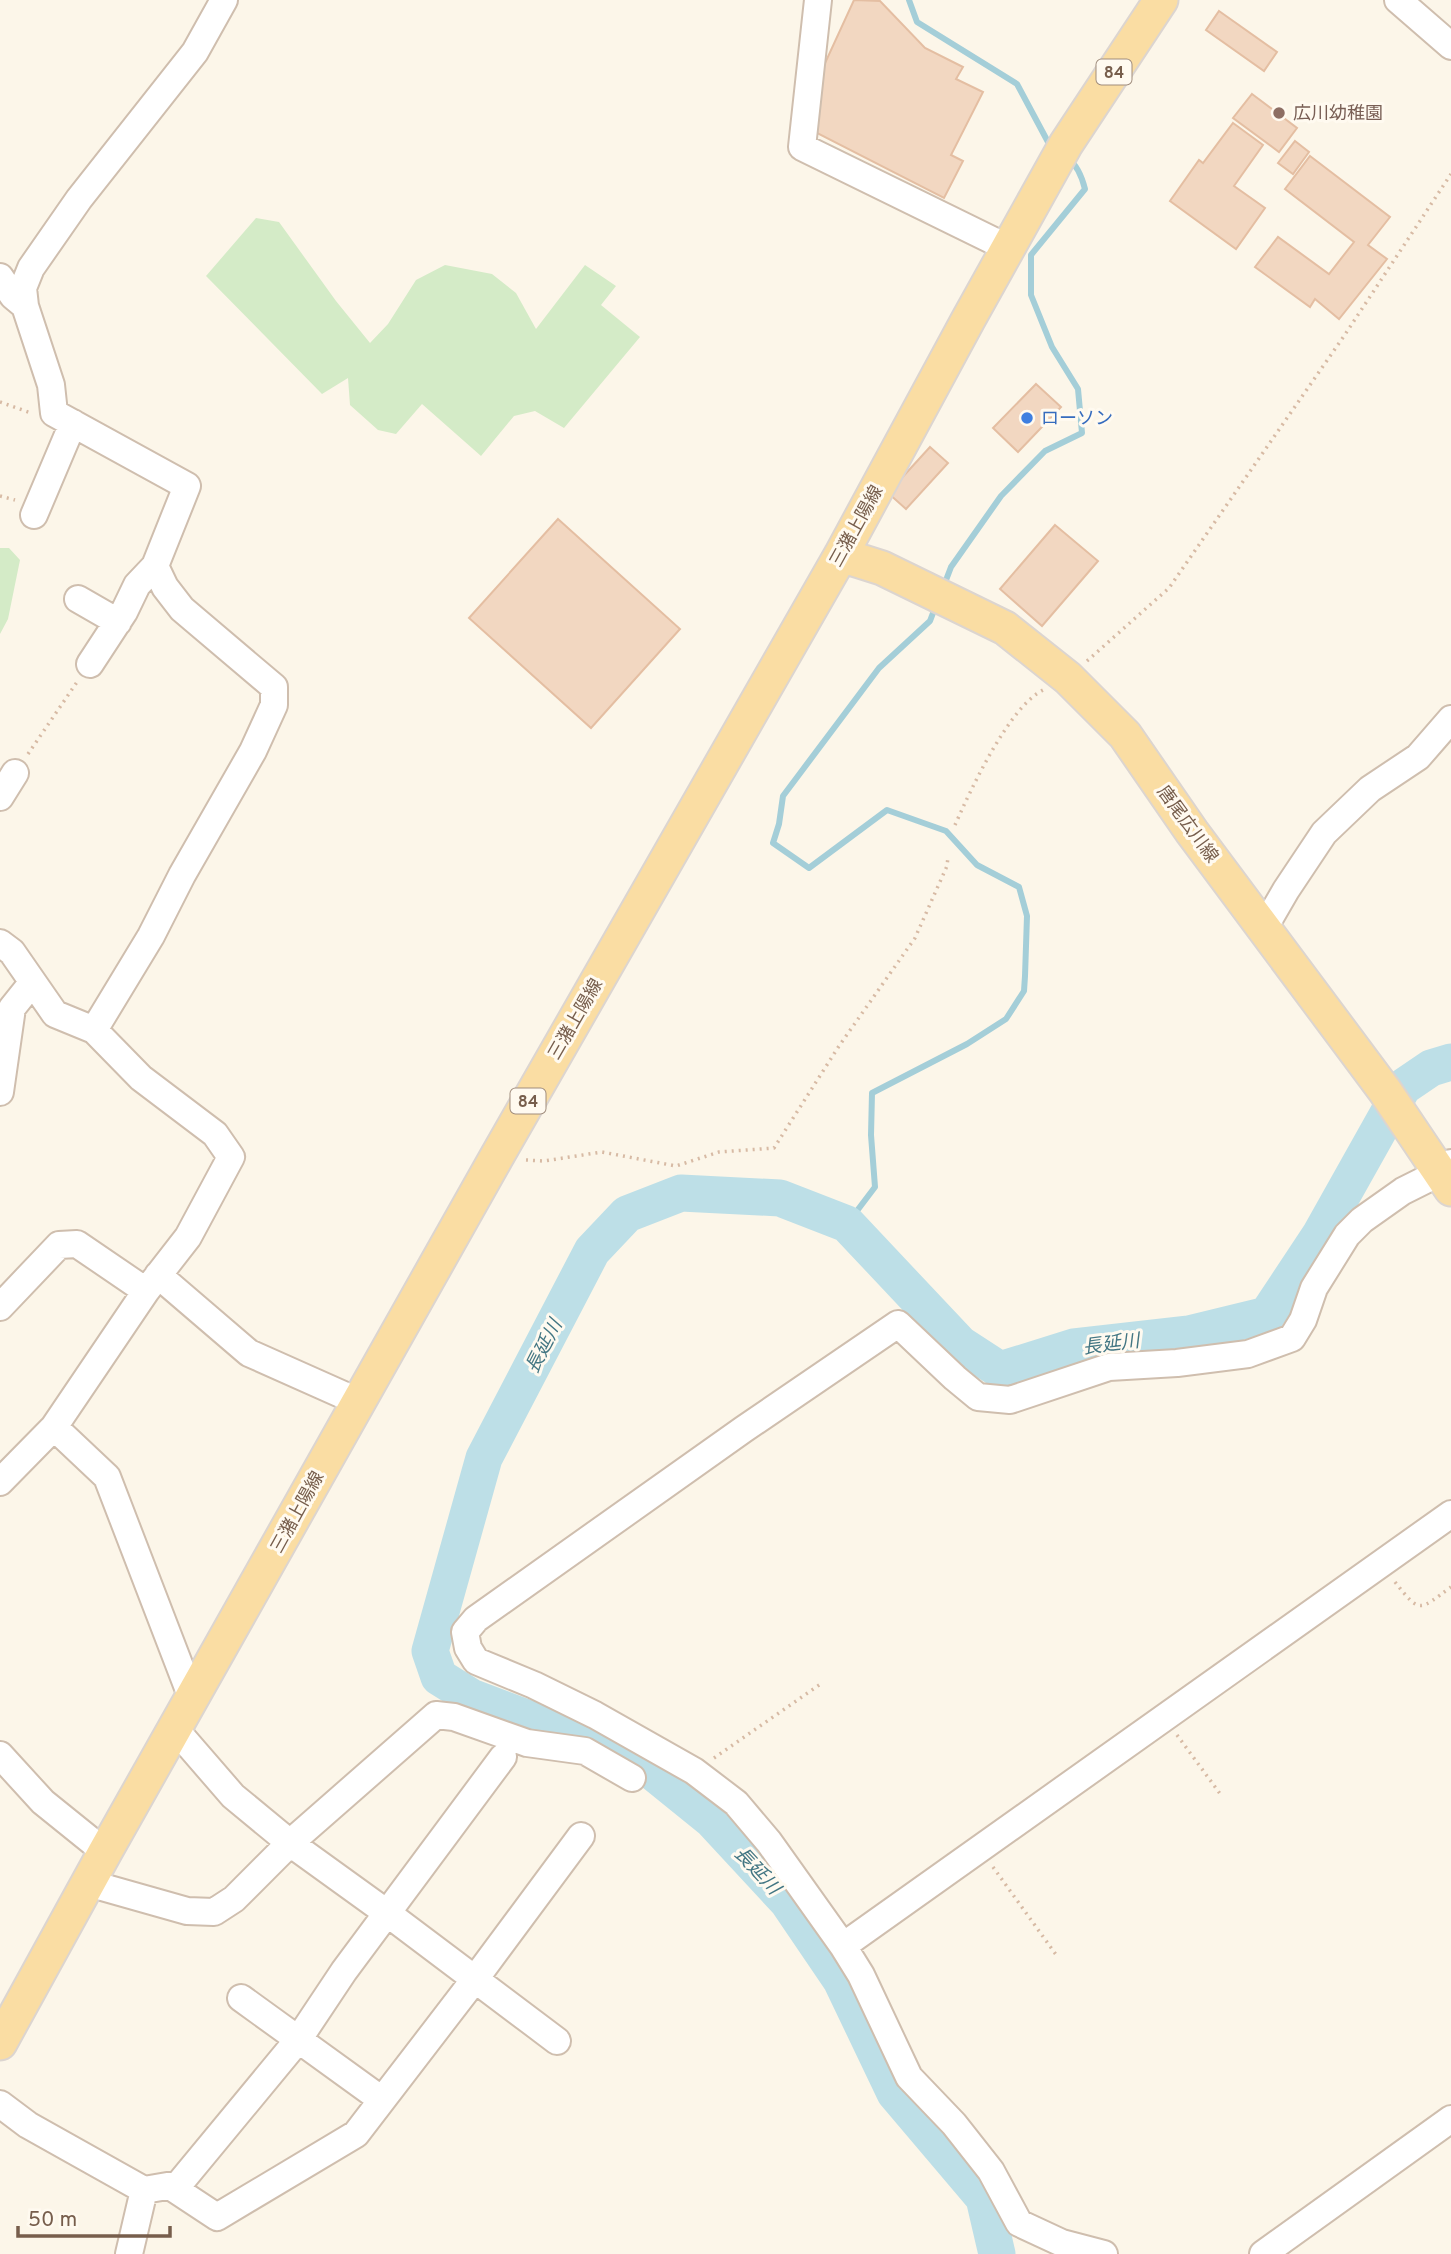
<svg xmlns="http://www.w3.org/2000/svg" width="1451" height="2254" font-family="Overpass,'Noto Sans JP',sans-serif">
  <rect width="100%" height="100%" fill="#fcf6e9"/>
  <!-- green -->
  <path fill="#d4ebc7" d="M 256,218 L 279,222 L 336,301 L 370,343 L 388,324 L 416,280 L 445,265 L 492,274 L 516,293 L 536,329 L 585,265 L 616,286 L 601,305 L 640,337 L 564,428 L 535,411 L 514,416 L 481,456 L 422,404 L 396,434 L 378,430 L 350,405 L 348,378 L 322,394 L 206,276 Z
    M 0,548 L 9,548 L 20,560 L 8,619 L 0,634 Z"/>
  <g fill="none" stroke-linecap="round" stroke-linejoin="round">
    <!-- stream -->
    <path stroke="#a4ced8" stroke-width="6" d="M 909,0 L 917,22 L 1017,84 L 1048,142 L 1054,147
      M 943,588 L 951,567 L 1001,496 L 1045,451 L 1082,433 L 1078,389 L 1052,347 L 1031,295 L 1031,255 L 1085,189 C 1082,177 1078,166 1068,158
      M 847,1224 L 875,1187 L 871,1135 L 872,1093 L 967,1044 L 1006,1019 L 1024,991 L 1025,976 L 1027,916 L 1019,887 L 977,865 L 946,831 L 887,810 L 809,868 L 773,843 L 779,824 L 783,796 L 879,668 L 930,621 L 936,605"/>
    <!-- river -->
    <path stroke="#bddfe7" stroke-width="37" d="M 997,2254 L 984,2198 L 895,2093 L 841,1980 L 788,1902 L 712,1820 L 638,1760 L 471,1697 L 439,1677 L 430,1651 L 484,1458 L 592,1251 L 627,1214 L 681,1193 L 780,1198 L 847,1224 L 960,1344 L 1000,1370 L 1074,1347 L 1189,1334 L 1267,1315 L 1320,1235 L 1403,1087 L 1431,1068 L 1451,1062"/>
  </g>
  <!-- building -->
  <path fill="#f2d7c1" stroke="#e4bea2" stroke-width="2" d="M 854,0 L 880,1 L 925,48 L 963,67 L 956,79 L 983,92 L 951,155 L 963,161 L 944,198 L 813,131 L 820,74 Z
    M 1219,11 L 1277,52 L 1264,71 L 1206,30 Z
    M 1252,94 L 1297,128 L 1279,152 L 1233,118 Z
    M 1233,123 L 1263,145 L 1234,186 L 1265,208 L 1236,249 L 1170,201 L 1199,160 L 1203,163 Z
    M 1295,141 L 1309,152 L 1293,174 L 1278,163 Z
    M 1310,156 L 1390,217 L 1368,245 L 1387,259 L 1339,319 L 1315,299 L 1310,307 L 1255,267 L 1278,237 L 1329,274 L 1354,242 L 1285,189 Z
    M 1036,384 L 1061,407 L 1018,452 L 993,428 Z
    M 930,447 L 948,463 L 906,509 L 888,493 Z
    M 558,519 L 680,629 L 591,728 L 469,618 Z
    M 1055,525 L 1098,561 L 1042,626 L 1000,589 Z"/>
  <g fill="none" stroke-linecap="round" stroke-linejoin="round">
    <!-- minor casing -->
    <g stroke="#cfbeae" stroke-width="30">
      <path id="minor" d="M 818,0 L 802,147 L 1008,248
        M 1398,0 L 1451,46
        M 0,277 L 13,296 L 25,306
        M 34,515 L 73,423
        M 78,599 L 118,622
        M 90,664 L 124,612 L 137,585 L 155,566
        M 0,797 L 15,773
        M 1264,928 L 1286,890 L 1324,833 L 1370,789 L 1418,757 L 1451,719
        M 0,943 L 12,952 L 55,1014 L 94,1030 L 141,1078 L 215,1134 L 231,1157 L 188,1237 L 146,1291 L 54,1427 L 0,1482
        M 94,1030 L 151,936 L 182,875 L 253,751 L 274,705 L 274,687 L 182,609 L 165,587 L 155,566 L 187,486 L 54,413 L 51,385 L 25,306 L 23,288 L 31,268 L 79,199 L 195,52 L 224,0
        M 0,1092 L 12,1008 L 32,983
        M 158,1275 L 249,1353 L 359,1402
        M 0,1307 L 59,1245 L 77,1244 L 146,1291
        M 54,1427 L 107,1477 L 192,1698
        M 175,1729 L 233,1796 L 290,1843 L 387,1913 L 557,2041
        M 0,1755 L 43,1802 L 105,1852
        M 88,1883 L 187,1911 L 214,1912 L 234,1899 L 290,1843 L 436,1715 L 454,1717 L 527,1743 L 585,1751 L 632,1778
        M 843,1946 L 1451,1514
        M 241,1998 L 382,2100
        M 0,2104 L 28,2125 L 144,2190 L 129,2254
        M 170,2186 L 217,2217 L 356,2134 L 475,1979 L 581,1836
        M 144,2190 L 179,2184 L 298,2040 L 344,1971 L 503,1757
        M 1104,2254 L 1062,2243 L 1019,2223 L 991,2171 L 954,2124 L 909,2077 L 861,1975 L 843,1946 L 769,1842 L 736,1803 L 694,1771 L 595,1715 L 534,1685 L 476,1661 L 468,1648 L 465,1632 L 476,1619 L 744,1429 L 898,1324 L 955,1378 L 978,1397 L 1010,1400 L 1109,1367 L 1177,1363 L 1248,1354 L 1292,1338 L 1303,1320 L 1314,1288 L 1347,1235 L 1362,1220 L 1403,1191 L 1439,1173 L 1451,1163
        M 1263,2254 L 1451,2119"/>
    </g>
    <!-- major casing -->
    <g stroke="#dcd5d0" stroke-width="37">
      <path id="major" d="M 841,555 L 882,568 L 1005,628 L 1068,678 L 1125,735 L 1192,832 L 1385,1091 L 1451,1189
        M 0,2043 L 105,1852 L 496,1158 L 841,555 L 968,320 L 1066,144 L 1161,0"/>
    </g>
    <!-- path -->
    <path stroke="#d7baa4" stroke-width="3.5" stroke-dasharray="2 5" stroke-linecap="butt" d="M 0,402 L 31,413
      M 0,496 L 15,500
      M 1087,661 L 1169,588 L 1344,336 L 1451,174
      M 28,754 L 77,682
      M 955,825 C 971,789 1009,707 1043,690
      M 526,1160 L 544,1161 L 602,1152 L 676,1166 L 719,1152 L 774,1148 L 839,1046 L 915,938 L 947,866 L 948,857
      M 1395,1582 C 1421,1615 1419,1610 1451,1587
      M 1177,1735 L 1221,1795
      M 714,1758 L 822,1683
      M 993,1867 L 1057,1956"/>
    <!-- minor -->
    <use href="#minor" stroke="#fff" stroke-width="26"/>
    <!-- major -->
    <use href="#major" stroke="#fadda3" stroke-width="33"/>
  </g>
  <!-- markers -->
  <circle fill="#8d6e63" stroke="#fffaf0" stroke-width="2.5" cx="1279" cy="113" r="7"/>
  <circle fill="#3f7fe0" stroke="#fffaf0" stroke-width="2.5" cx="1027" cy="418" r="7"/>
  <g text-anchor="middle" stroke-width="6" stroke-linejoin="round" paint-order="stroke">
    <!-- shield labels -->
    <g fill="#fffaf0" stroke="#a08d7d" stroke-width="2">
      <rect x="1096.5" y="59.5" width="35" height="25" rx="5"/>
      <rect x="510.5" y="1088.5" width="35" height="25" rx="5"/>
    </g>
    <g font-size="16" font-weight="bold" fill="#775e4c">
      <text x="1114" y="78">84</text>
      <text x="528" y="1107">84</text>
    </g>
    <!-- education labels -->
    <g font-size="18" fill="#785e54" stroke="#fffaf0" text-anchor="start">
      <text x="1293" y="119">広川幼稚園</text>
    </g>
    <!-- shop labels -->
    <g font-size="18" fill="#366cbe" stroke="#fffaf0" text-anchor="start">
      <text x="1041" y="424">ローソン</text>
    </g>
    <!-- street labels -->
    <g font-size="18" fill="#775e4c" stroke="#fffaf0">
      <text transform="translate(856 526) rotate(-61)" y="6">三潴上陽線</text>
      <text transform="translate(1188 824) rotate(54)" y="6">唐尾広川線</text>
      <text transform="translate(575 1019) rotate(-60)" y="6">三潴上陽線</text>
      <text transform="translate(297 1512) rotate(-61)" y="6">三潴上陽線</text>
    </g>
    <!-- water labels -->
    <g font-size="19" font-style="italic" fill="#437683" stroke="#fffaf0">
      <text transform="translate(1111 1343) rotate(-7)" y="7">長延川</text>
      <text transform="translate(543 1346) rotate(-63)" y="7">長延川</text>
      <text transform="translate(758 1870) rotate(47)" y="7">長延川</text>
    </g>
  </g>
  <!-- scale -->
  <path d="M18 2226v10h152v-10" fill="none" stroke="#775e4c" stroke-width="3.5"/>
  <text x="28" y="2226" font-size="21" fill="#775e4c" stroke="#fffaf0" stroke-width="5" paint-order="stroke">50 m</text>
</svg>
